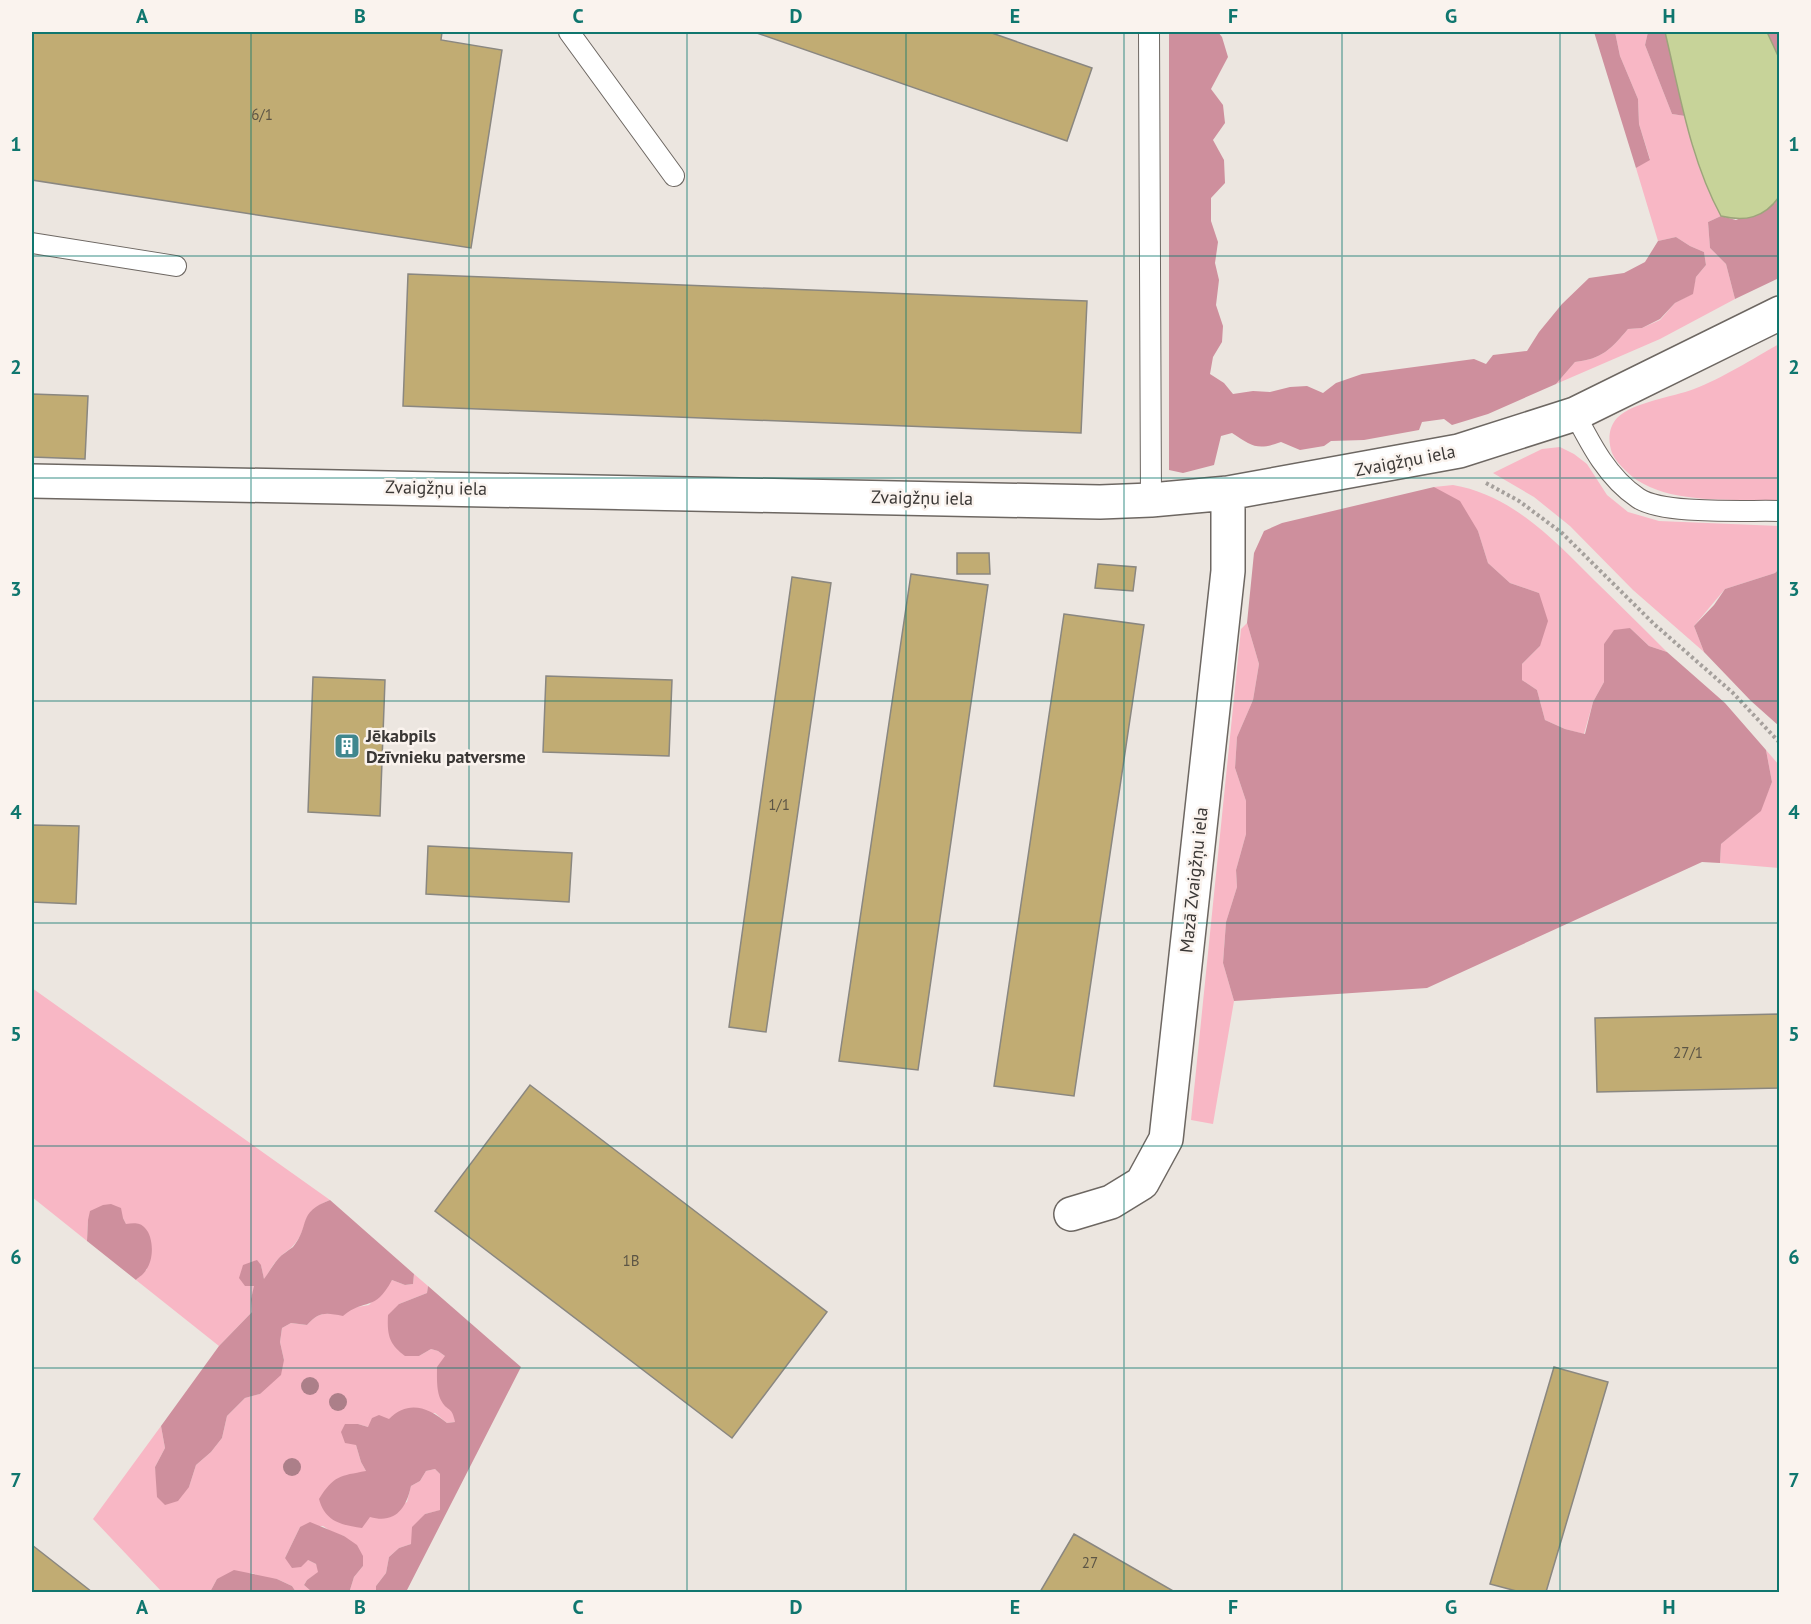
<svg xmlns="http://www.w3.org/2000/svg" width="1811" height="1624" font-family="'PT Sans',sans-serif">
  <rect width="100%" height="100%" fill="#ece6e0"/>
  <!-- green -->
  <path fill="#f8b7c5" d="M 1615,32 L 1648,32 L 1645,45 L 1672,114 L 1685,116 C 1692,150 1704,185 1721,216 L 1708,222 L 1710,248 L 1726,264 L 1735,299 L 1660,339 L 1556,384 L 1575,362 C 1602,359 1611,349 1628,329 L 1642,328 L 1660,320 L 1675,303 L 1692,294 L 1696,277 L 1706,265 L 1704,252 L 1690,246 L 1676,237 L 1658,241 L 1636,168 L 1650,159 L 1639,124 L 1638,99 L 1620,56 Z
    M 1779,344 L 1779,500 C 1733,499 1660,506 1626,471 C 1620,465 1615,460 1612,453 C 1608,441 1608,428 1617,418 C 1633,402 1673,397 1694,389 C 1721,379 1754,358 1779,344 Z
    M 1560,447 L 1574,454 L 1587,464 L 1607,495 L 1628,512 L 1659,521 L 1779,526 L 1779,569 L 1775,573 L 1725,589 L 1694,626 L 1704,652 L 1633,590 L 1570,526 L 1534,497 L 1493,473 L 1542,449 Z
    M 1453,485 C 1512,495 1554,540 1595,581 C 1619,604 1643,628 1667,652 L 1649,646 L 1630,628 L 1604,644 L 1604,682 L 1593,702 L 1584,734 L 1565,729 L 1545,720 L 1537,690 L 1522,680 L 1522,664 L 1540,646 L 1539,593 L 1510,583 L 1488,563 L 1478,531 L 1434,487 Z
    M 1247,623 L 1259,664 L 1253,700 L 1237,737 L 1235,768 L 1246,801 L 1246,834 L 1236,870 L 1237,887 L 1226,922 L 1223,963 L 1234,1001 L 1213,1124 L 1191,1120 L 1241,629 Z
    M 1766,750 L 1779,765 L 1779,868 L 1720,863 L 1721,844 L 1760,811 L 1772,782 Z
    M 32,988 L 330,1200 C 296,1214 312,1226 292,1247 C 289,1250 284,1253 281,1256 C 274,1262 269,1272 264,1280 L 261,1265 L 251,1299 L 252,1312 L 219,1346 L 136,1280 L 147,1269 L 123,1218 L 88,1220 L 87,1241 L 32,1197 Z
    M 414,1274 L 428,1286 L 427,1293 L 399,1304 L 419,1356 L 431,1349 L 438,1351 L 445,1356 L 455,1422 L 447,1423 L 435,1413 L 389,1420 L 368,1427 L 358,1424 L 356,1445 L 361,1462 L 366,1471 L 370,1517 L 407,1502 L 411,1486 L 420,1481 L 426,1471 L 435,1469 L 440,1474 L 441,1510 L 425,1514 L 411,1544 L 399,1548 L 389,1557 L 386,1573 L 376,1586 L 376,1592 L 351,1592 L 350,1590 L 354,1577 L 363,1566 L 344,1536 L 333,1533 L 323,1526 L 300,1527 L 285,1558 L 308,1560 L 316,1564 L 319,1572 L 307,1580 L 304,1585 L 312,1592 L 296,1592 L 292,1586 L 277,1579 L 263,1578 L 252,1573 L 217,1579 L 210,1592 L 162,1592 L 93,1519 L 161,1426 L 165,1448 L 155,1467 L 157,1480 L 189,1487 L 196,1465 L 211,1452 L 222,1438 L 227,1416 L 245,1398 L 260,1394 L 284,1360 L 280,1342 L 282,1328 L 291,1323 L 307,1325 C 320,1311 326,1313 343,1315 L 352,1308 L 369,1305 L 392,1280 L 405,1285 L 413,1284 Z"/>
  <!-- forest -->
  <path fill="#ce8f9d" d="M 1169,32 L 1218,32 L 1222,37 L 1228,57 L 1211,89 L 1223,105 L 1225,123 L 1213,140 L 1224,160 L 1225,183 L 1211,198 L 1211,221 L 1218,242 L 1215,263 L 1219,280 L 1216,305 L 1223,326 L 1222,342 L 1213,357 L 1210,374 L 1224,383 L 1233,394 L 1253,391 L 1270,392 L 1290,387 L 1307,386 L 1323,393 L 1336,383 L 1362,374 L 1474,359 L 1486,364 L 1493,355 L 1527,351 L 1539,332 L 1562,304 L 1589,278 L 1624,273 L 1645,262 L 1658,241 L 1676,237 L 1690,246 L 1704,252 L 1706,265 L 1696,277 L 1693,294 L 1675,303 L 1660,319 L 1642,328 L 1628,329 C 1611,349 1602,359 1575,362 L 1556,384 L 1488,414 L 1452,425 L 1444,419 L 1422,422 L 1419,430 L 1364,440 L 1331,441 L 1324,446 L 1300,450 L 1281,442 C 1257,451 1252,446 1232,433 L 1221,436 L 1214,465 L 1183,473 L 1169,470 Z
    M 1594,32 L 1615,32 L 1620,56 L 1638,99 L 1639,124 L 1650,160 L 1636,168 Z
    M 1648,32 L 1665,32 L 1685,116 L 1672,114 L 1645,45 Z
    M 1767,32 L 1779,32 L 1779,58 Z
    M 1779,197 L 1779,278 L 1735,299 L 1726,264 L 1710,248 L 1708,222 L 1721,216 L 1736,220 L 1774,204 Z
    M 1434,487 L 1460,501 L 1478,531 L 1488,563 L 1510,583 L 1539,593 L 1548,621 L 1540,646 L 1522,664 L 1522,680 L 1537,690 L 1545,720 L 1565,729 L 1585,734 L 1593,702 L 1604,682 L 1604,644 L 1614,630 L 1630,628 L 1649,646 L 1667,652 L 1725,703 L 1766,750 L 1772,782 L 1761,811 L 1721,844 L 1720,863 L 1702,862 L 1427,988 L 1234,1001 L 1223,963 L 1226,922 L 1237,887 L 1236,870 L 1246,834 L 1246,801 L 1235,768 L 1237,737 L 1253,700 L 1259,664 L 1247,623 L 1254,553 L 1264,531 L 1282,523 Z
    M 1779,569 L 1779,726 L 1751,701 L 1704,652 L 1694,626 L 1714,605 L 1725,589 L 1775,573 Z
    M 330,1200 L 414,1274 L 413,1284 L 405,1285 L 392,1280 C 374,1313 366,1297 343,1316 C 326,1313 320,1311 307,1325 L 291,1323 L 282,1328 L 280,1342 L 284,1360 L 281,1375 L 260,1394 L 245,1398 L 227,1416 L 222,1438 L 211,1452 L 196,1465 L 189,1487 L 178,1501 L 165,1505 L 157,1497 L 155,1467 L 165,1448 L 161,1426 L 219,1346 L 252,1312 L 251,1299 L 254,1286 L 245,1286 L 239,1278 L 243,1265 L 257,1260 L 261,1265 L 264,1279 C 269,1272 273,1265 278,1259 C 282,1254 288,1251 293,1247 C 311,1225 296,1213 330,1200 Z
    M 111,1204 L 121,1208 L 123,1218 L 126,1224 C 133,1223 140,1222 145,1228 C 154,1237 154,1260 146,1270 C 144,1274 139,1277 136,1280 L 87,1241 L 88,1220 L 90,1211 L 103,1205 Z
    M 428,1286 L 521,1367 L 406,1592 L 376,1592 L 376,1586 L 386,1573 L 389,1557 L 399,1548 L 411,1544 L 412,1527 L 425,1514 L 440,1510 L 440,1474 L 435,1469 L 426,1471 L 420,1481 L 411,1486 C 406,1509 395,1524 370,1517 L 362,1528 C 342,1525 325,1522 319,1499 C 334,1475 340,1476 366,1471 L 361,1462 L 356,1445 L 345,1443 L 341,1432 L 345,1424 L 358,1424 L 368,1427 L 372,1418 L 379,1415 L 389,1419 C 408,1400 428,1407 447,1423 L 455,1422 C 452,1406 448,1412 442,1402 C 436,1393 437,1377 437,1367 L 445,1356 L 438,1351 L 431,1349 L 419,1356 L 405,1356 C 389,1344 387,1335 388,1315 L 399,1304 L 427,1293 Z
    M 310,1522 L 344,1536 L 357,1545 L 363,1556 L 363,1566 L 354,1577 L 350,1590 L 351,1592 L 312,1592 L 304,1585 L 307,1580 L 318,1572 L 316,1564 L 308,1560 L 301,1567 L 292,1568 L 285,1558 L 300,1527 Z
    M 234,1570 L 277,1579 L 292,1586 L 296,1592 L 210,1592 L 217,1579 Z"/>
  <!-- water -->
  <path fill="#c7d399" stroke="#9da47b" stroke-width="1.5" d="M 1665,32 L 1767,32 L 1779,58 L 1779,197 C 1764,218 1745,222 1721,216 C 1690,159 1680,94 1665,32 Z"/>
  <!-- building -->
  <path fill="#c1ac73" stroke="#8a8780" stroke-width="1.5" d="M 32,32 L 442,32 L 441,40 L 502,50 L 471,248 L 32,180 Z
    M 754,32 L 989,32 L 1092,68 L 1067,141 Z
    M 408,274 L 1087,301 L 1081,433 L 403,406 Z
    M 32,394 L 88,396 L 85,459 L 32,457 Z
    M 957,553 L 989,553 L 990,574 L 957,574 Z
    M 1098,564 L 1136,567 L 1133,591 L 1095,588 Z
    M 911,574 L 988,585 L 918,1070 L 839,1061 Z
    M 792,577 L 831,583 L 766,1032 L 729,1027 Z
    M 1064,614 L 1144,625 L 1074,1096 L 994,1086 Z
    M 546,676 L 672,680 L 669,756 L 543,752 Z
    M 313,677 L 385,680 L 380,816 L 308,812 Z
    M 32,825 L 79,826 L 76,904 L 32,902 Z
    M 428,846 L 572,853 L 569,902 L 426,894 Z
    M 1780,1014 L 1780,1088 L 1597,1092 L 1595,1018 Z
    M 530,1085 L 827,1312 L 732,1438 L 435,1211 Z
    M 1554,1367 L 1608,1382 L 1546,1592 L 1520,1592 L 1490,1584 Z
    M 1074,1534 L 1175,1592 L 1040,1592 Z
    M 32,1545 L 92,1592 L 32,1592 Z"/>
  <g fill="none" stroke-linecap="round" stroke-linejoin="round">
    <!-- service casing -->
    <g stroke="#6d6762" stroke-width="22">
      <path id="service" d="M 569,32 L 674,176
        M 1149,32 L 1151,500
        M 32,243 L 176,266
        M 1575,414 C 1591,445 1608,478 1638,498 C 1663,515 1746,510 1780,511"/>
    </g>
    <!-- minor casing -->
    <g stroke="#6d6762" stroke-width="36">
      <path id="minor" d="M 32,481 L 1100,502 L 1151,500 L 1228,493 L 1459,451 L 1575,414 L 1780,313
        M 1071,1214 L 1111,1202 L 1142,1183 L 1166,1139 L 1228,571 L 1228,493"/>
    </g>
    <!-- path -->
    <path stroke="#a5a09c" stroke-width="4" stroke-dasharray="3 3" stroke-linecap="butt" d="M 1486,483 L 1519,501 L 1562,533 L 1654,624 L 1733,693 L 1780,743"/>
    <!-- service -->
    <use href="#service" stroke="#fff" stroke-width="20"/>
    <!-- minor -->
    <use href="#minor" stroke="#fff" stroke-width="33"/>
  </g>
  <!-- trees -->
  <g fill="#ac7f89">
    <circle cx="310" cy="1386" r="9"/>
    <circle cx="338" cy="1402" r="9"/>
    <circle cx="292" cy="1467" r="9"/>
  </g>
  <!-- grid -->
  <path fill="none" stroke="#0f766e" stroke-width="1.5" stroke-opacity="0.55" d="M 251,32 L 251,1592M 469,32 L 469,1592M 687,32 L 687,1592M 906,32 L 906,1592M 1124,32 L 1124,1592M 1342,32 L 1342,1592M 1560,32 L 1560,1592M 32,256 L 1780,256M 32,478 L 1780,478M 32,701 L 1780,701M 32,923 L 1780,923M 32,1146 L 1780,1146M 32,1368 L 1780,1368"/>
  <!-- icons -->
  <defs>
    <g id="building-square" transform="scale(1.35)"><rect x="-9" y="-9" width="18" height="18" rx="4" fill="#40878e" stroke="#faf3ee"/><path d="M-4-6H4V6H1V3H-1V6H-4ZM-2.5-4.3h1.7v1.8h-1.7ZM.8-4.3h1.7v1.8H.8ZM-2.5-1h1.7V.8h-1.7ZM.8-1h1.7V.8H.8Z" fill="#fff"/></g>
  </defs>
  <g fill-rule="evenodd">
    <use href="#building-square" x="347" y="746"/>
  </g>
  <g text-anchor="middle" stroke-width="5" stroke-linejoin="round" paint-order="stroke">
    <!-- number labels -->
    <g font-size="15" fill="#5c5545">
      <text x="262" y="120">6/1</text>
      <text x="779" y="810">1/1</text>
      <text x="1688" y="1058">27/1</text>
      <text x="631" y="1266">1B</text>
      <text x="1090" y="1568">27</text>
    </g>
    <!-- street labels -->
    <g font-size="18" fill="#3b3836" stroke="#faf3ee">
      <text transform="translate(1405 461) rotate(-11)" y="6">Zvaigžņu iela</text>
      <text transform="translate(436 488) rotate(1)" y="6">Zvaigžņu iela</text>
      <text transform="translate(922 498) rotate(1)" y="6">Zvaigžņu iela</text>
      <text transform="translate(1194 880) rotate(-84)" y="6">Mazā Zvaigžņu iela</text>
    </g>
    <!-- poi labels -->
    <g font-size="18" font-weight="bold" fill="#3b3836" stroke="#faf3ee" text-anchor="start">
      <text x="366" y="742">Jēkabpils<tspan x="366" dy="21">Dzīvnieku patversme</tspan></text>
    </g>
  </g>
  <!-- border -->
  <rect width="1811" height="1624" fill="none" stroke="#faf3ee" stroke-width="66"/>
  <rect x="33" y="33" width="1745" height="1558" fill="none" stroke="#0f766e" stroke-width="2"/>
  <g font-size="20" text-anchor="middle" font-weight="bold" fill="#0f766e">
    <text x="142" y="23">A</text>
    <text x="360" y="23">B</text>
    <text x="578" y="23">C</text>
    <text x="796" y="23">D</text>
    <text x="1015" y="23">E</text>
    <text x="1233" y="23">F</text>
    <text x="1451" y="23">G</text>
    <text x="1669" y="23">H</text>
    <text x="16" y="151">1</text>
    <text x="1794" y="151">1</text>
    <text x="16" y="374">2</text>
    <text x="1794" y="374">2</text>
    <text x="16" y="596">3</text>
    <text x="1794" y="596">3</text>
    <text x="16" y="819">4</text>
    <text x="1794" y="819">4</text>
    <text x="16" y="1041">5</text>
    <text x="1794" y="1041">5</text>
    <text x="16" y="1264">6</text>
    <text x="1794" y="1264">6</text>
    <text x="16" y="1487">7</text>
    <text x="1794" y="1487">7</text>
    <text x="142" y="1614">A</text>
    <text x="360" y="1614">B</text>
    <text x="578" y="1614">C</text>
    <text x="796" y="1614">D</text>
    <text x="1015" y="1614">E</text>
    <text x="1233" y="1614">F</text>
    <text x="1451" y="1614">G</text>
    <text x="1669" y="1614">H</text>
  </g>
</svg>
